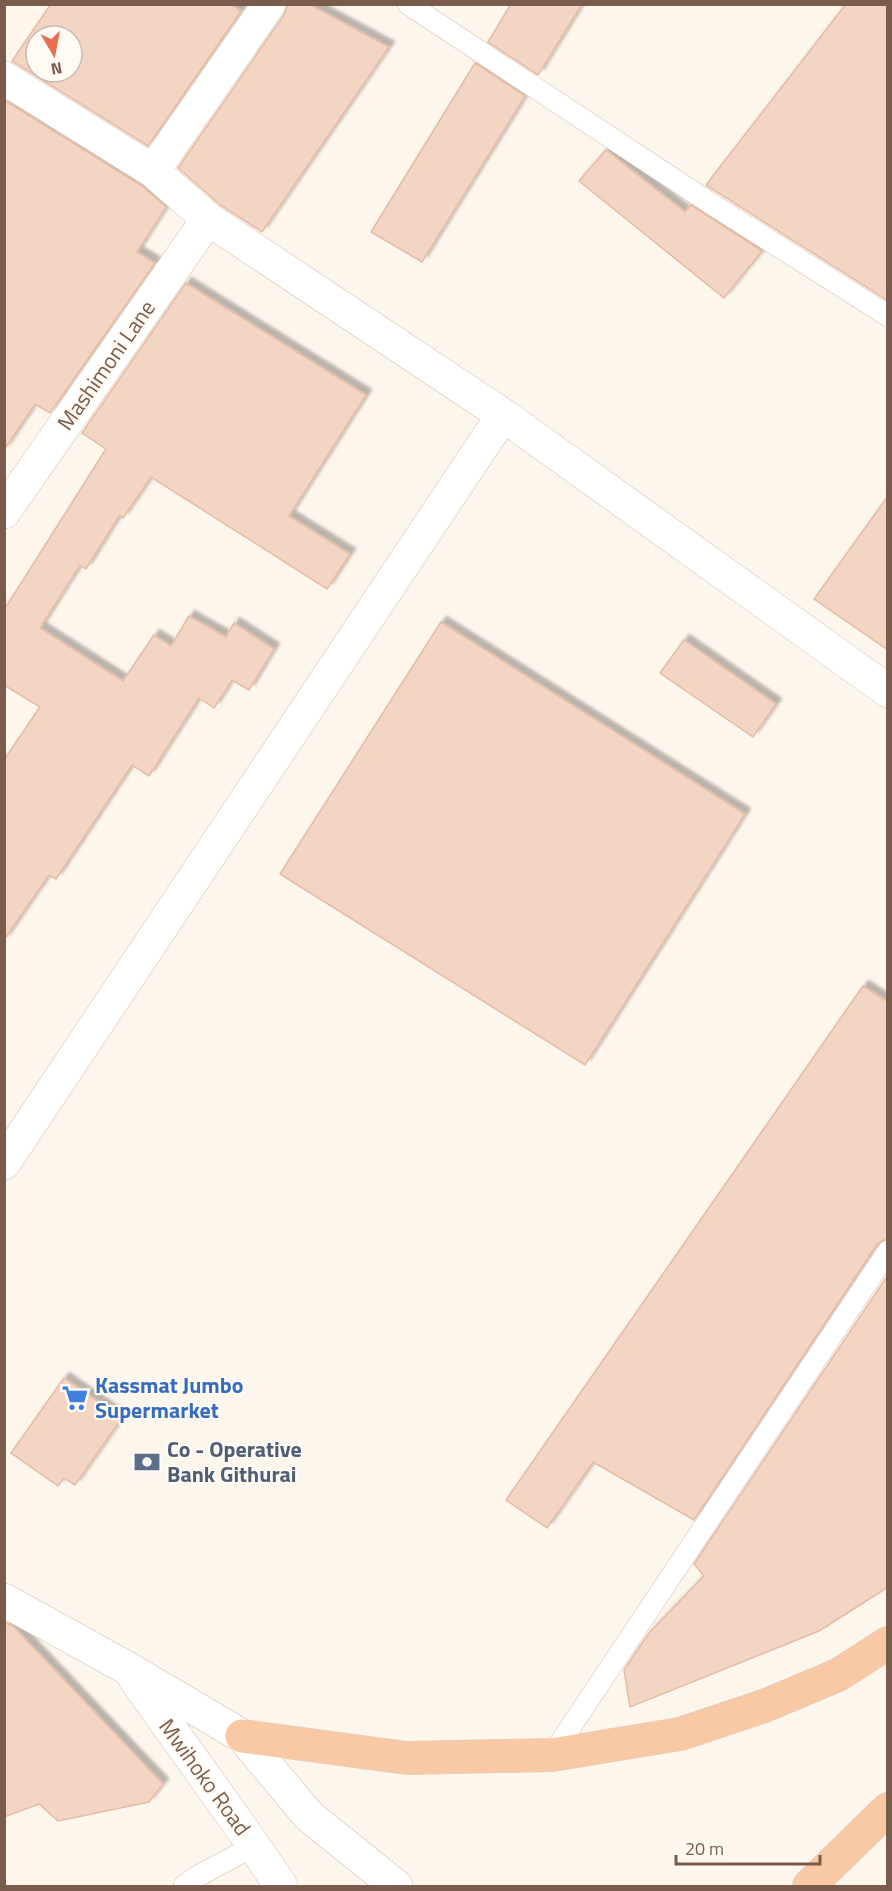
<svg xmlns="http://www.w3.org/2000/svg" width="892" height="1891" font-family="'Titillium Web',sans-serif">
  <defs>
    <filter id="shadow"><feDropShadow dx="5.5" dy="-5.5" stdDeviation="1.5" flood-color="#0004"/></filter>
  </defs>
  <rect width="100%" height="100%" fill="#fdf6ec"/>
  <!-- building -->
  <path fill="#f3d5c3" stroke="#e6bba3" stroke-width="1.5" fill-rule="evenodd" filter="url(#shadow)" d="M 51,4 L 230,4 L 241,11 L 148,146 L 12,61 ZM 36,36 L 72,36 L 72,72 L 36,72 Z
    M 288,4 L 309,4 L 389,47 L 262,232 L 219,204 L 178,168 L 284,15 Z
    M 511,4 L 582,4 L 538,75 L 488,42 Z
    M 846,4 L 888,4 L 888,301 L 706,185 Z
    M 475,63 L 525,96 L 422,262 L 371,232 Z
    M 4,100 L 142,186 L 166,207 L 137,252 L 155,263 L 50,413 L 35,404 L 4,450 Z
    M 606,150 L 685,212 L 691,205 L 762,251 L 724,298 L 579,181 Z
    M 186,283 L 366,395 L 289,516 L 350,554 L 327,589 L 151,477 L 123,518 L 119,516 L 86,569 L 80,565 L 40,628 L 123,681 L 154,635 L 171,646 L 189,616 L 226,637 L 234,623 L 274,649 L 249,690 L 232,680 L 214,708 L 199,698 L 149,776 L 132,765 L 56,879 L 49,875 L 4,940 L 4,760 L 40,707 L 4,685 L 4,606 L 6,607 L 106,449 L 82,433 Z
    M 888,496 L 888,650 L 814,599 Z
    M 441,622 L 745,814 L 585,1065 L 280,874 Z
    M 684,640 L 776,704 L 753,737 L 660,673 Z
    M 863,986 L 888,1002 L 888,1238 L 877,1244 L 694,1520 L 593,1462 L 547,1528 L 506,1500 Z
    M 888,1275 L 888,1587 L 819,1631 L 630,1707 L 624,1670 L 649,1633 L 704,1576 L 694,1564 Z
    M 64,1378 L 122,1418 L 75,1485 L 64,1478 L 58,1486 L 11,1453 Z
    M 4,1622 L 13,1626 L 163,1784 L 149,1802 L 58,1821 L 39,1804 L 4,1817 Z"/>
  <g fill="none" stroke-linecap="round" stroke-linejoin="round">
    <!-- service casing -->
    <g stroke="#d1beb0" stroke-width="22">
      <path id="service" d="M 408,4 L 710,203 L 888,316
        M 552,1755 L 888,1251
        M 184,1886 L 196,1877 L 254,1846"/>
    </g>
    <!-- minor casing -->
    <g stroke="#d1beb0" stroke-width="34">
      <path id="minor" d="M 4,78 L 153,171 L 208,219 L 503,415 L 888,691
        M 153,171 L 269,4
        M 4,512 L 208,219
        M 4,1163 L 503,415"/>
    </g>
    <!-- tertiary casing -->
    <g stroke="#d1beb0" stroke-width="34">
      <path id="tertiary" d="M 4,1600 L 127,1668 L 242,1736 L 309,1816 L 396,1886
        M 135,1679 L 254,1846 L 281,1886"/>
    </g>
    <!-- trunk casing -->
    <g stroke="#dad1cd" stroke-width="34">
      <path id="trunk" d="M 242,1736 L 407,1758 L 552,1755 L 680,1734 L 764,1706 L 838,1675 L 888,1643
        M 809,1886 L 888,1809"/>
    </g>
    <!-- service -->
    <use href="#service" stroke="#fff" stroke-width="21"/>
    <!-- minor -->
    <use href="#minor" stroke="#fff" stroke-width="33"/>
    <!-- tertiary -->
    <use href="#tertiary" stroke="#fff" stroke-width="33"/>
    <!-- trunk -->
    <use href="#trunk" stroke="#f9c8a4" stroke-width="33"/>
  </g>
  <!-- icons -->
  <defs>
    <g id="supermarket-bare" transform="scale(2.07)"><path d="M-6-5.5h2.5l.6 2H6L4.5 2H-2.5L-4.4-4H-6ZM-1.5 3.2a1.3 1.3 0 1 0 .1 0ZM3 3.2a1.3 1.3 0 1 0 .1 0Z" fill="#3f7fe0" stroke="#fffaf3" stroke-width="2.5" paint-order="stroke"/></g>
    <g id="bank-bare" transform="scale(2.07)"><path d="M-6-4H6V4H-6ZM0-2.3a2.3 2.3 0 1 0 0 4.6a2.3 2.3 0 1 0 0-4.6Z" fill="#5c6f8a" stroke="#fffaf3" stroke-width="2.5" paint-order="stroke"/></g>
  </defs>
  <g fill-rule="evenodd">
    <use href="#supermarket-bare" x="75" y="1398"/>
    <use href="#bank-bare" x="147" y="1462"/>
  </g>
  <g text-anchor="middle" stroke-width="4.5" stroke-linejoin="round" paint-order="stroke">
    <!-- street labels -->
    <g font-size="22" fill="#7a5c4d" stroke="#fffaf3">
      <text transform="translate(106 365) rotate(-55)" y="8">Mashimoni Lane</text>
      <text transform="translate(205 1777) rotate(54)" y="8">Mwihoko Road</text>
    </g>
    <!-- shop labels -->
    <g font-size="22" font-weight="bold" fill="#366cbe" stroke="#fffaf3" text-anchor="start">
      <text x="95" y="1393">Kassmat Jumbo<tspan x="95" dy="25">Supermarket</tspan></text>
    </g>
    <!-- service labels -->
    <g font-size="22" font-weight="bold" fill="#4e5e75" stroke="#fffaf3" text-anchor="start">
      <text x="167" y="1457">Co - Operative<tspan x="167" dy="25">Bank Githurai</tspan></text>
    </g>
  </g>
  <!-- border -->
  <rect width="892" height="1891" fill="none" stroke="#7a5c4d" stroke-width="12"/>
  <!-- north arrow -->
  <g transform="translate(54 54) rotate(170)"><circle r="28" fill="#fffaf3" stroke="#cabbb1" stroke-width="1.5"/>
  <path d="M0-4.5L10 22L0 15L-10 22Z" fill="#e76f51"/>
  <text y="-9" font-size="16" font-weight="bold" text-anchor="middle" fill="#7a5c4d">N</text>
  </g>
  <!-- scale -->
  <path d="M676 1855v9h144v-9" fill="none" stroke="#7a5c4d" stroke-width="3"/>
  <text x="685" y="1855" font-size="18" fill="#7a5c4d" stroke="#fffaf3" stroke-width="4.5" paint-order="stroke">20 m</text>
</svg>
